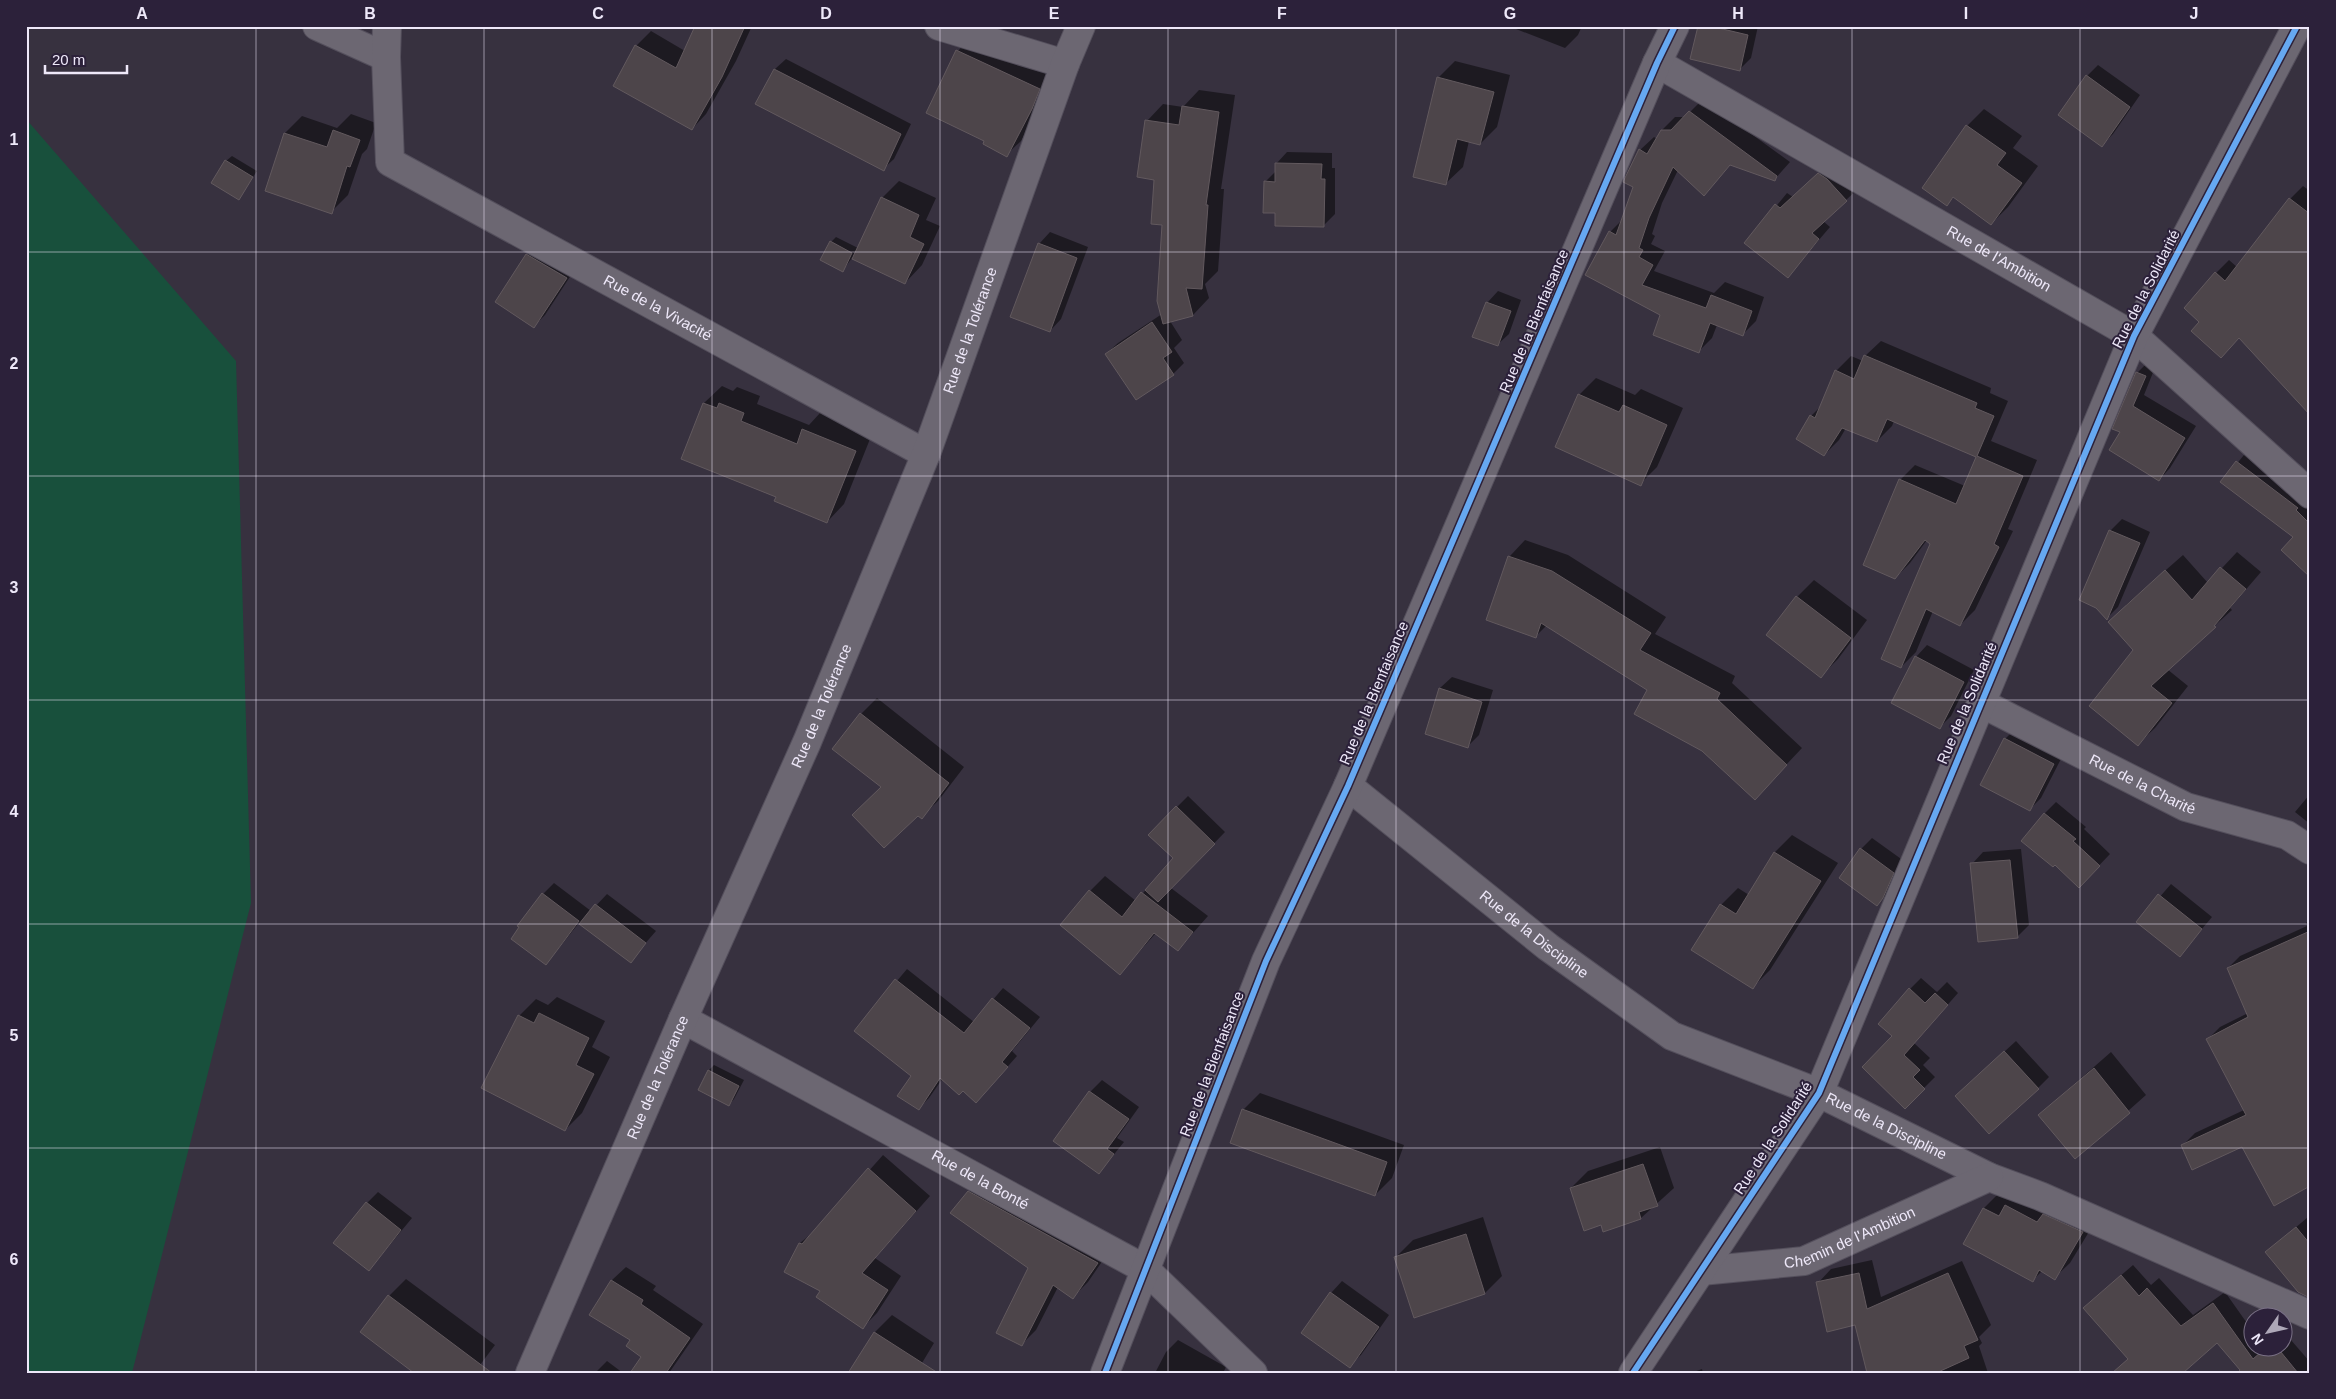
<svg xmlns="http://www.w3.org/2000/svg" width="2336" height="1399" font-family="Helvetica,sans-serif">
  <rect width="100%" height="100%" fill="#37313f"/>
  <!-- green -->
  <path fill="#18503c" d="M 26,119 L 236,361 L 251,903 L 132,1373 L 26,1373 Z"/>
  <!-- shadow -->
  <path fill="#0007" d="M 697,26 L 752,26 L 736,61 L 706,114 L 692,129 L 636,46 L 651,31 L 685,51 Z
    M 1517,26 L 1582,26 L 1578,35 L 1565,48 L 1516,29 Z
    M 1699,26 L 1758,26 L 1751,58 L 1740,69 Z
    M 972,36 L 1053,74 L 1046,93 L 1021,141 L 1006,155 L 986,141 L 928,112 L 958,51 Z
    M 786,59 L 911,124 L 894,159 L 883,169 L 757,104 L 775,69 Z
    M 1455,61 L 1510,75 L 1497,127 L 1480,144 L 1469,141 L 1463,167 L 1445,184 L 1438,78 Z
    M 2098,65 L 2140,95 L 2113,134 L 2102,145 L 2087,76 Z
    M 1199,90 L 1235,95 L 1221,189 L 1224,189 L 1218,271 L 1205,284 L 1209,298 L 1193,315 L 1170,321 L 1182,340 L 1174,348 L 1184,363 L 1173,374 L 1106,354 L 1118,343 L 1162,314 L 1164,224 L 1147,121 L 1163,104 L 1183,107 Z
    M 1703,99 L 1790,162 L 1775,179 L 1731,164 L 1704,194 L 1678,170 L 1662,203 L 1652,234 L 1655,236 L 1651,244 L 1665,251 L 1654,271 L 1714,293 L 1725,282 L 1764,297 L 1756,321 L 1742,335 L 1717,325 L 1712,338 L 1699,351 L 1662,315 L 1587,274 L 1610,232 L 1623,219 L 1634,186 L 1640,150 L 1654,137 L 1657,139 L 1662,130 L 1675,117 L 1685,117 Z
    M 1984,109 L 2022,136 L 2013,148 L 2038,166 L 2008,207 L 1991,224 L 1954,197 L 1946,204 L 1923,187 L 1967,126 Z
    M 351,114 L 376,123 L 367,149 L 362,154 L 348,195 L 331,212 L 266,190 L 285,133 L 302,116 L 337,128 Z
    M 1287,152 L 1332,153 L 1332,168 L 1335,168 L 1335,214 L 1323,226 L 1277,211 L 1265,182 L 1276,171 L 1276,164 Z
    M 232,156 L 257,171 L 239,198 L 226,161 Z
    M 1831,163 L 1858,189 L 1823,221 L 1830,227 L 1788,276 L 1746,243 L 1787,193 L 1793,197 Z
    M 899,181 L 936,198 L 926,220 L 940,226 L 922,265 L 905,283 L 852,258 L 843,270 L 831,242 L 836,237 L 858,248 L 882,198 Z
    M 2303,186 L 2310,191 L 2310,313 L 2240,337 L 2201,322 L 2216,273 L 2229,260 L 2237,267 L 2290,199 Z
    M 1050,232 L 1088,247 L 1061,319 L 1050,331 L 1039,244 Z
    M 538,244 L 577,266 L 545,315 L 534,326 L 527,255 Z
    M 1498,291 L 1521,300 L 1509,334 L 1497,345 L 1487,303 Z
    M 1881,341 L 1991,388 L 1990,393 L 2008,401 L 1991,441 L 2037,460 L 2008,529 L 2013,531 L 1975,610 L 1960,625 L 1933,611 L 1916,652 L 1901,667 L 1932,543 L 1927,540 L 1910,563 L 1895,578 L 1900,480 L 1915,465 L 1965,486 L 1978,456 L 1894,421 L 1892,426 L 1877,441 L 1846,428 L 1839,440 L 1824,455 L 1811,416 L 1822,405 L 1836,371 L 1851,356 L 1863,361 L 1865,356 Z
    M 2148,362 L 2156,365 L 2144,395 L 2196,426 L 2170,468 L 2159,480 L 2121,432 L 2137,373 Z
    M 1596,378 L 1635,395 L 1641,389 L 1683,408 L 1657,467 L 1640,484 L 1579,395 Z
    M 722,386 L 733,391 L 737,387 L 760,396 L 757,404 L 809,425 L 820,413 L 872,434 L 844,504 L 827,522 L 777,496 L 683,459 L 704,403 Z
    M 2248,450 L 2310,502 L 2310,575 L 2295,537 L 2222,482 Z
    M 2122,519 L 2150,532 L 2118,607 L 2107,618 L 2110,531 Z
    M 1525,540 L 1568,555 L 1666,617 L 1655,634 L 1735,676 L 1732,683 L 1802,748 L 1770,782 L 1648,689 L 1547,625 L 1536,636 L 1488,620 L 1510,556 Z
    M 2237,552 L 2261,572 L 2230,608 L 2232,610 L 2167,669 L 2188,686 L 2155,728 L 2138,744 L 2135,650 L 2126,605 L 2183,555 L 2208,583 Z
    M 1814,580 L 1867,620 L 1838,659 L 1821,676 L 1768,635 L 1797,597 Z
    M 1927,645 L 1974,670 L 1951,716 L 1940,727 L 1916,657 Z
    M 1452,677 L 1493,690 L 1479,735 L 1468,746 L 1440,688 Z
    M 877,698 L 964,767 L 938,801 L 921,817 L 834,749 L 861,714 Z
    M 2016,728 L 2064,753 L 2041,798 L 2030,809 L 2005,739 Z
    M 2310,794 L 2310,824 L 2295,812 Z
    M 1188,796 L 1225,832 L 1171,888 L 1208,916 L 1178,950 L 1156,933 L 1120,973 L 1090,891 L 1105,876 L 1136,901 L 1174,858 L 1177,807 Z
    M 2056,802 L 2086,827 L 2084,829 L 2110,854 L 2090,875 L 2044,814 Z
    M 1792,835 L 1838,863 L 1770,970 L 1753,987 L 1721,905 L 1738,888 L 1749,895 L 1775,852 Z
    M 1872,838 L 1904,861 L 1888,893 L 1877,905 L 1861,849 Z
    M 2021,849 L 2029,925 L 2017,937 L 1972,864 L 1983,852 Z
    M 554,883 L 591,911 L 607,894 L 656,931 L 630,961 L 579,923 L 546,964 L 543,894 Z
    M 2171,884 L 2212,917 L 2180,955 L 2138,922 Z
    M 2310,919 L 2310,1185 L 2243,1145 L 2182,1146 L 2195,1133 L 2244,1110 L 2208,1039 L 2220,1027 L 2248,1013 L 2228,968 L 2240,956 L 2307,926 L 2306,923 Z
    M 907,969 L 974,1022 L 1003,988 L 1040,1017 L 1012,1051 L 1017,1056 L 987,1090 L 963,1090 L 943,1078 L 929,1098 L 918,1109 L 912,1075 L 855,1031 Z
    M 1921,978 L 1937,992 L 1947,982 L 1958,993 L 1914,1043 L 1930,1058 L 1923,1065 L 1935,1077 L 1905,1107 L 1894,1036 L 1910,989 Z
    M 557,997 L 605,1021 L 592,1047 L 610,1057 L 582,1113 L 565,1130 L 519,1016 L 536,999 L 548,1005 Z
    M 2016,1041 L 2049,1077 L 2038,1088 L 1968,1085 Z
    M 2111,1052 L 2146,1095 L 2075,1158 L 2039,1115 Z
    M 714,1065 L 744,1080 L 734,1099 L 729,1105 L 699,1090 L 709,1070 Z
    M 1102,1080 L 1139,1107 L 1117,1138 L 1124,1142 L 1099,1173 L 1055,1141 L 1090,1092 Z
    M 1260,1093 L 1404,1145 L 1392,1178 L 1375,1195 L 1243,1110 Z
    M 1660,1147 L 1674,1188 L 1641,1218 L 1601,1224 L 1571,1188 L 1588,1171 Z
    M 883,1155 L 930,1196 L 875,1258 L 901,1276 L 877,1313 L 863,1327 L 821,1291 L 786,1271 L 800,1243 L 816,1230 Z
    M 984,1177 L 1112,1247 L 1088,1282 L 1073,1297 L 1058,1287 L 1036,1330 L 1021,1345 L 1030,1268 L 969,1192 Z
    M 378,1192 L 412,1218 L 369,1270 L 367,1203 Z
    M 1999,1193 L 2098,1217 L 2070,1263 L 2054,1278 L 2042,1271 L 2033,1280 L 1965,1244 L 1984,1208 Z
    M 1483,1217 L 1502,1276 L 1485,1293 L 1415,1316 L 1396,1257 L 1413,1240 Z
    M 2308,1217 L 2310,1218 L 2310,1296 L 2267,1252 Z
    M 1872,1260 L 1881,1297 L 1962,1261 L 1991,1325 L 1979,1337 L 1982,1343 L 1979,1346 L 1988,1373 L 1868,1373 L 1856,1324 L 1818,1283 L 1831,1269 Z
    M 2133,1265 L 2151,1285 L 2159,1278 L 2193,1315 L 2225,1292 L 2254,1333 L 2254,1346 L 2264,1346 L 2265,1349 L 2268,1346 L 2284,1346 L 2284,1332 L 2310,1362 L 2310,1373 L 2243,1373 L 2217,1341 L 2129,1359 L 2096,1297 Z
    M 626,1267 L 656,1286 L 653,1290 L 703,1324 L 669,1373 L 631,1373 L 643,1356 L 631,1340 L 591,1314 L 612,1280 Z
    M 406,1279 L 495,1345 L 474,1373 L 389,1296 Z
    M 1342,1281 L 1389,1315 L 1361,1355 L 1349,1366 L 1303,1333 L 1331,1293 Z
    M 892,1315 L 934,1343 L 916,1373 L 875,1332 Z
    M 1178,1340 L 1226,1367 L 1223,1373 L 1155,1373 L 1166,1352 Z
    M 607,1361 L 623,1373 L 595,1373 Z
    M 1702,1369 L 1703,1373 L 1691,1373 Z"/>
  <!-- building -->
  <path fill="#4d454a" stroke="#62595e" d="M 695,26 L 745,26 L 722,77 L 692,130 L 613,86 L 635,45 L 676,68 Z
    M 1698,26 L 1710,26 L 1748,35 L 1740,71 L 1690,59 Z
    M 956,50 L 1040,89 L 1032,109 L 1007,157 L 983,144 L 984,141 L 926,113 Z
    M 774,69 L 901,134 L 884,171 L 755,104 Z
    M 2086,75 L 2130,107 L 2102,147 L 2058,115 Z
    M 1437,77 L 1494,92 L 1480,145 L 1457,139 L 1446,185 L 1413,177 Z
    M 1182,106 L 1219,112 L 1206,205 L 1208,205 L 1202,289 L 1186,288 L 1193,316 L 1163,324 L 1157,301 L 1162,225 L 1151,224 L 1154,180 L 1137,177 L 1145,120 L 1179,125 Z
    M 1689,111 L 1777,176 L 1775,181 L 1730,165 L 1704,196 L 1673,167 L 1649,218 L 1639,248 L 1643,250 L 1639,257 L 1653,265 L 1642,285 L 1706,308 L 1711,295 L 1752,311 L 1743,336 L 1710,323 L 1699,353 L 1653,335 L 1660,315 L 1585,275 L 1609,231 L 1616,235 L 1633,187 L 1623,182 L 1639,149 L 1647,154 L 1661,130 L 1671,130 Z
    M 1966,125 L 2006,153 L 1997,165 L 2022,183 L 1991,225 L 1953,197 L 1947,206 L 1922,188 Z
    M 333,130 L 360,140 L 350,167 L 347,166 L 332,214 L 265,191 L 284,133 L 327,147 Z
    M 225,160 L 253,177 L 239,200 L 211,183 Z
    M 1275,163 L 1322,164 L 1321,179 L 1325,179 L 1324,227 L 1275,226 L 1275,213 L 1263,213 L 1264,181 L 1275,182 Z
    M 1818,173 L 1827,179 L 1847,201 L 1812,233 L 1819,239 L 1788,278 L 1744,243 L 1775,204 L 1780,208 Z
    M 881,197 L 919,215 L 910,237 L 924,244 L 905,284 L 852,259 Z
    M 2289,198 L 2310,214 L 2310,415 L 2239,338 L 2221,358 L 2191,331 L 2199,322 L 2184,308 L 2215,272 L 2225,281 Z
    M 830,241 L 852,253 L 843,272 L 820,260 Z
    M 1038,243 L 1077,258 L 1050,332 L 1010,317 Z
    M 526,254 L 567,278 L 534,328 L 495,302 Z
    M 1486,302 L 1511,311 L 1498,346 L 1472,337 Z
    M 1152,322 L 1172,352 L 1163,358 L 1174,375 L 1136,400 L 1105,354 Z
    M 1864,355 L 1977,403 L 1975,408 L 1994,416 L 1977,456 L 2023,476 L 1994,544 L 1999,547 L 1960,626 L 1926,609 L 1901,668 L 1881,659 L 1930,544 L 1925,540 L 1895,579 L 1863,565 L 1899,479 L 1956,504 L 1976,457 L 1887,419 L 1877,442 L 1842,428 L 1824,456 L 1796,439 L 1810,415 L 1815,418 L 1835,370 L 1854,379 Z
    M 2136,372 L 2146,376 L 2133,406 L 2185,438 L 2159,481 L 2109,450 L 2120,432 L 2112,429 Z
    M 1578,394 L 1619,412 L 1623,405 L 1667,425 L 1641,486 L 1555,447 Z
    M 703,403 L 717,408 L 719,403 L 744,413 L 741,421 L 797,444 L 802,429 L 856,451 L 827,523 L 774,501 L 776,497 L 681,459 Z
    M 2236,461 L 2298,508 L 2296,510 L 2307,521 L 2310,519 L 2310,577 L 2281,550 L 2293,537 L 2220,482 Z
    M 2109,530 L 2140,543 L 2107,620 L 2096,608 L 2079,600 Z
    M 1508,556 L 1552,571 L 1651,633 L 1640,650 L 1720,693 L 1717,699 L 1787,765 L 1755,800 L 1702,751 L 1634,714 L 1647,690 L 1541,623 L 1536,638 L 1486,620 Z
    M 2220,567 L 2246,589 L 2214,626 L 2216,627 L 2151,686 L 2172,703 L 2138,746 L 2089,706 L 2133,650 L 2108,622 L 2165,570 L 2192,600 Z
    M 1796,596 L 1851,638 L 1821,678 L 1766,635 Z
    M 1915,656 L 1964,682 L 1940,729 L 1891,703 Z
    M 1439,688 L 1482,702 L 1468,748 L 1425,734 Z
    M 860,713 L 949,783 L 922,819 L 918,816 L 884,848 L 852,815 L 881,787 L 832,749 Z
    M 2004,738 L 2054,764 L 2030,811 L 1980,785 Z
    M 1176,806 L 1215,844 L 1158,902 L 1145,890 L 1173,858 L 1148,835 Z
    M 2044,813 L 2076,839 L 2073,841 L 2100,866 L 2079,888 L 2055,865 L 2053,867 L 2021,841 Z
    M 1860,848 L 1894,873 L 1883,898 L 1877,906 L 1839,878 Z
    M 1774,852 L 1821,881 L 1753,989 L 1691,950 L 1720,904 L 1736,914 Z
    M 2010,860 L 2018,938 L 1978,942 L 1970,863 Z
    M 1089,890 L 1122,917 L 1141,892 L 1193,932 L 1178,951 L 1154,933 L 1120,975 L 1060,925 Z
    M 542,893 L 579,921 L 546,965 L 511,939 L 519,927 L 517,926 Z
    M 2158,894 L 2202,929 L 2180,957 L 2136,922 Z
    M 595,904 L 646,943 L 631,963 L 579,924 Z
    M 2310,931 L 2310,1186 L 2274,1206 L 2242,1147 L 2192,1170 L 2181,1145 L 2246,1115 L 2206,1039 L 2248,1017 L 2227,968 Z
    M 895,979 L 964,1033 L 992,998 L 1030,1028 L 1002,1062 L 1008,1067 L 976,1103 L 963,1091 L 959,1095 L 940,1078 L 919,1110 L 897,1096 L 911,1076 L 854,1031 Z
    M 1909,988 L 1925,1003 L 1935,993 L 1948,1005 L 1904,1055 L 1920,1070 L 1913,1077 L 1925,1089 L 1905,1109 L 1862,1067 L 1892,1036 L 1878,1024 Z
    M 539,1013 L 589,1038 L 576,1065 L 594,1074 L 565,1131 L 481,1088 L 518,1015 L 534,1023 Z
    M 2004,1051 L 2039,1089 L 1989,1134 L 1955,1096 Z
    M 2094,1068 L 2130,1113 L 2075,1159 L 2038,1115 Z
    M 708,1070 L 739,1086 L 729,1106 L 698,1090 Z
    M 1089,1091 L 1129,1119 L 1107,1149 L 1114,1154 L 1099,1174 L 1053,1141 Z
    M 1242,1109 L 1387,1162 L 1375,1196 L 1230,1143 Z
    M 1643,1164 L 1658,1206 L 1639,1212 L 1641,1219 L 1603,1232 L 1601,1225 L 1584,1231 L 1570,1188 Z
    M 868,1168 L 916,1211 L 862,1273 L 888,1290 L 863,1329 L 816,1297 L 820,1291 L 784,1272 L 799,1243 L 802,1244 Z
    M 968,1191 L 1098,1263 L 1073,1299 L 1053,1285 L 1022,1346 L 996,1333 L 1028,1268 L 950,1213 Z
    M 366,1202 L 401,1230 L 369,1271 L 333,1243 Z
    M 2005,1205 L 2037,1222 L 2043,1214 L 2083,1232 L 2055,1280 L 2039,1270 L 2033,1282 L 1963,1244 L 1983,1208 L 1999,1216 Z
    M 2296,1227 L 2310,1244 L 2310,1298 L 2298,1292 L 2265,1252 Z
    M 1466,1234 L 1485,1294 L 1414,1318 L 1394,1257 Z
    M 1859,1273 L 1867,1309 L 1948,1273 L 1978,1340 L 1964,1346 L 1969,1358 L 1936,1373 L 1867,1373 L 1855,1325 L 1827,1332 L 1816,1282 Z
    M 2121,1275 L 2139,1296 L 2147,1288 L 2181,1326 L 2213,1303 L 2253,1359 L 2268,1346 L 2276,1346 L 2298,1373 L 2237,1373 L 2240,1370 L 2217,1343 L 2183,1373 L 2112,1373 L 2128,1359 L 2083,1308 Z
    M 611,1280 L 643,1300 L 641,1304 L 690,1338 L 666,1373 L 630,1373 L 641,1357 L 626,1346 L 630,1340 L 589,1315 Z
    M 1330,1292 L 1379,1327 L 1350,1368 L 1301,1333 Z
    M 388,1295 L 492,1373 L 414,1373 L 360,1332 Z
    M 874,1332 L 938,1373 L 848,1373 Z"/>
  <g fill="none" stroke-linecap="round" stroke-linejoin="round">
    <!-- minor casing -->
    <g stroke="#544f5c" stroke-width="30">
      <g id="minor">
        <path d="M 317,26 L 386,57"/>
        <path id="s1" d="M 387,26 L 386,57 L 390,162 L 926,454"/>
        <path d="M 939,26 L 1065,64"/>
        <path id="s2" d="M 1657,63 L 2134,336 L 2310,494"/>
        <path id="s3" d="M 1981,703 L 2186,807 L 2287,835 L 2310,850"/>
        <path id="s4" d="M 1348,786 L 1548,947 L 1672,1036 L 1819,1093 L 1989,1177 L 2040,1196 L 2310,1315"/>
        <path id="s5" d="M 683,1019 L 1145,1269 L 1253,1373"/>
        <path id="s6" d="M 1701,1271 L 1804,1261 L 1989,1177"/>
        <path id="s7" d="M 530,1373 L 683,1019 L 807,742 L 926,454 L 1065,64 L 1081,26"/>
        <path d="M 1105,1373 L 1266,961 L 1348,786 L 1657,63 L 1675,26"/>
        <path d="M 1633,1373 L 1819,1093 L 2134,336 L 2297,26"/>
      </g>
    </g>
    <!-- minor -->
    <use href="#minor" stroke="#6c6772" stroke-width="28"/>
    <!-- cycleway casing -->
    <g stroke="#2c213a" stroke-width="9">
      <path id="cycleway" d="M 1105,1373 L 1266,961 L 1348,786 L 1657,63 L 1675,26
        M 1633,1373 L 1819,1093 L 2134,336 L 2297,26"/>
    </g>
    <!-- cycleway -->
    <use href="#cycleway" stroke="#66a8f1" stroke-width="6"/>
  </g>
  <!-- grid -->
  <path fill="none" stroke="#eee8f9" stroke-width="1" stroke-opacity="0.55" d="M 256,26 L 256,1373M 484,26 L 484,1373M 712,26 L 712,1373M 940,26 L 940,1373M 1168,26 L 1168,1373M 1396,26 L 1396,1373M 1624,26 L 1624,1373M 1852,26 L 1852,1373M 2080,26 L 2080,1373M 26,252 L 2310,252M 26,476 L 2310,476M 26,700 L 2310,700M 26,924 L 2310,924M 26,1148 L 2310,1148"/>
  <g text-anchor="middle" stroke-width="4" stroke-linejoin="round" paint-order="stroke">
    <!-- street labels -->
    <g font-size="15" fill="#eee8f9" stroke="#2c213a">
      <text dy="5" stroke="none"><textPath href="#s2" startOffset="394">Rue de l'Ambition</textPath></text>
      <text transform="translate(2146 289) rotate(-63)" y="5">Rue de la Solidarité</text>
      <text dy="5" stroke="none"><textPath href="#s1" startOffset="441">Rue de la Vivacité</textPath></text>
      <text transform="translate(1534 321) rotate(-67)" y="5">Rue de la Bienfaisance</text>
      <text dy="5" stroke="none"><textPath href="#s7" startOffset="1132">Rue de la Tolérance</textPath></text>
      <text transform="translate(1374 693) rotate(-67)" y="5">Rue de la Bienfaisance</text>
      <text transform="translate(1967 703) rotate(-67)" y="5">Rue de la Solidarité</text>
      <text dy="5" stroke="none"><textPath href="#s7" startOffset="728">Rue de la Tolérance</textPath></text>
      <text dy="5" stroke="none"><textPath href="#s3" startOffset="181">Rue de la Charité</textPath></text>
      <text dy="5" stroke="none"><textPath href="#s4" startOffset="238">Rue de la Discipline</textPath></text>
      <text transform="translate(1212 1064) rotate(-69)" y="5">Rue de la Bienfaisance</text>
      <text dy="5" stroke="none"><textPath href="#s7" startOffset="322">Rue de la Tolérance</textPath></text>
      <text dy="5" stroke="none"><textPath href="#s4" startOffset="642">Rue de la Discipline</textPath></text>
      <text transform="translate(1773 1138) rotate(-57)" y="5">Rue de la Solidarité</text>
      <text dy="5" stroke="none"><textPath href="#s5" startOffset="338">Rue de la Bonté</textPath></text>
      <text dy="5" stroke="none"><textPath href="#s6" startOffset="154">Chemin de l'Ambition</textPath></text>
    </g>
  </g>
  <!-- border -->
  <rect width="2336" height="1399" fill="none" stroke="#2c213a" stroke-width="55"/>
  <!-- north arrow -->
  <g transform="translate(2268 1332) rotate(236)"><circle r="24" fill="#2c213a" stroke="#7a7186"/>
  <path d="M0-4L9 19L0 12L-9 19Z" fill="#aea8b8"/>
  <text y="-8" font-size="14" font-weight="bold" text-anchor="middle" fill="#eee8f9">N</text>
  </g>
  <!-- scale -->
  <path d="M45 65v8h82v-8" fill="none" stroke="#eee8f9" stroke-width="2.5"/>
  <text x="52" y="65" font-size="15" fill="#eee8f9" stroke="#2c213a" stroke-width="4" paint-order="stroke">20 m</text>
  <rect x="28" y="28" width="2280" height="1344" fill="none" stroke="#eee8f9" stroke-width="2"/>
  <g font-size="16" text-anchor="middle" font-weight="bold" fill="#eee8f9">
    <text x="142" y="19">A</text>
    <text x="370" y="19">B</text>
    <text x="598" y="19">C</text>
    <text x="826" y="19">D</text>
    <text x="1054" y="19">E</text>
    <text x="1282" y="19">F</text>
    <text x="1510" y="19">G</text>
    <text x="1738" y="19">H</text>
    <text x="1966" y="19">I</text>
    <text x="2194" y="19">J</text>
    <text x="14" y="145">1</text>
    <text x="14" y="369">2</text>
    <text x="14" y="593">3</text>
    <text x="14" y="817">4</text>
    <text x="14" y="1041">5</text>
    <text x="14" y="1265">6</text>
  </g>
</svg>
